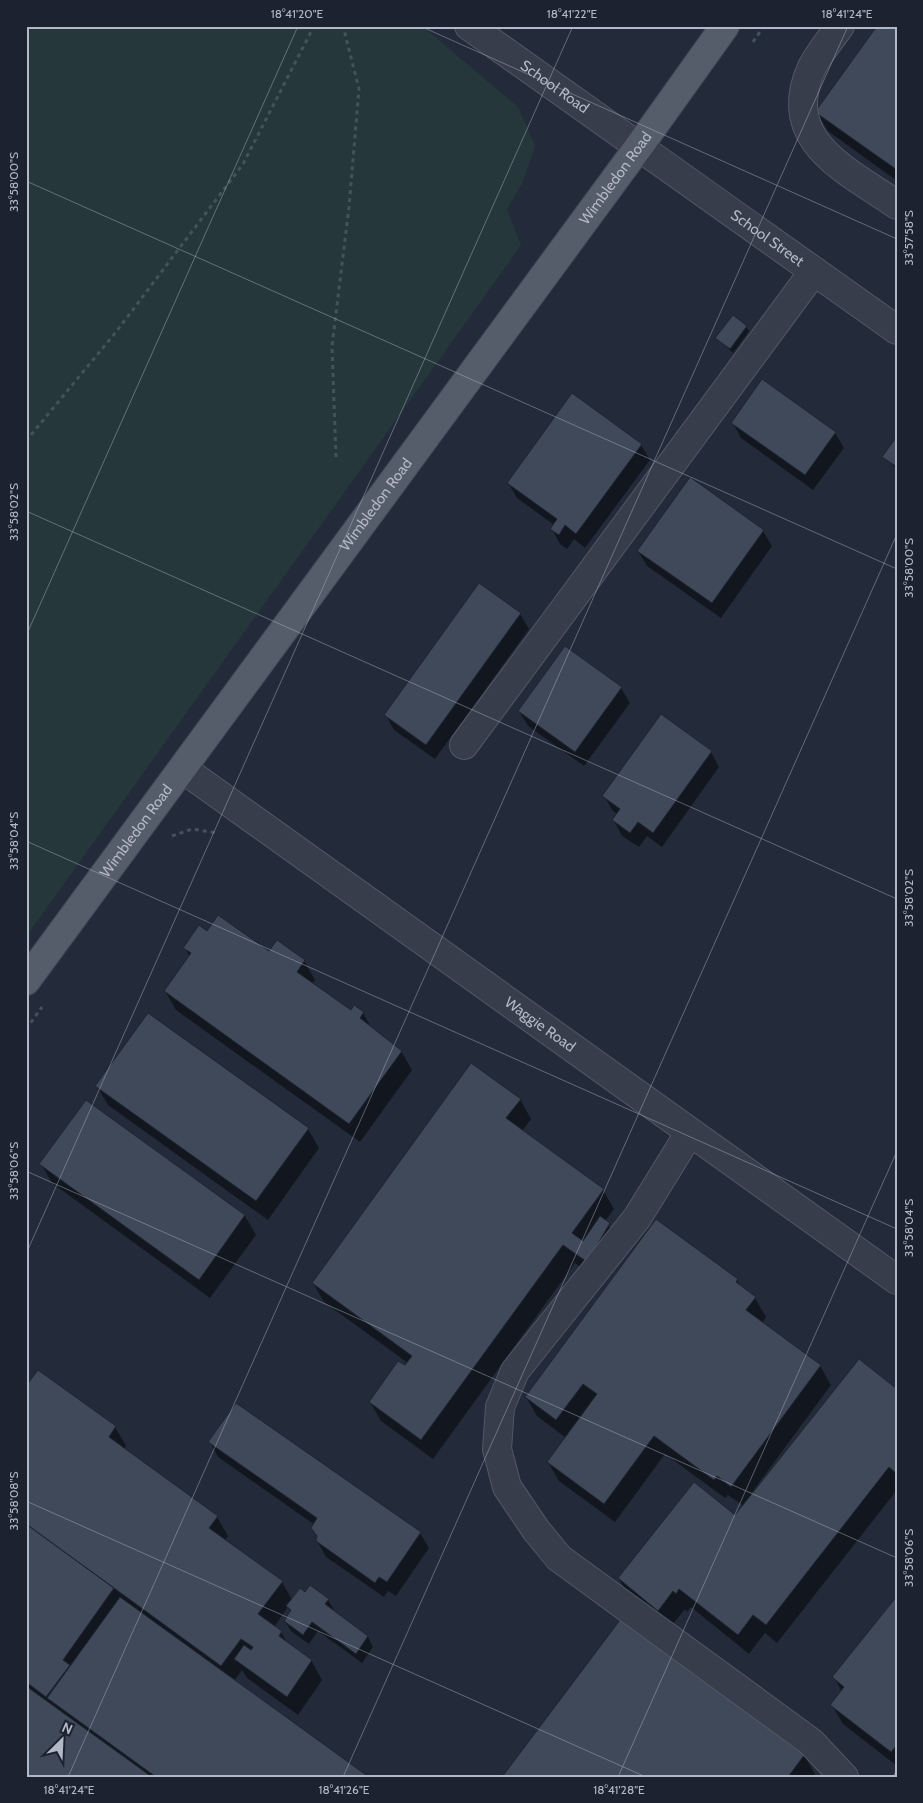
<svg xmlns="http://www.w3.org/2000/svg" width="923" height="1803" font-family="Cabin,sans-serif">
  <rect width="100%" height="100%" fill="#232b3a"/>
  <!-- green -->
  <path fill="#25373b" d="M 26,26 L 422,26 L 518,107 L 535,146 L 522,184 L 507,209 L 521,245 L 26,937 Z"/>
  <!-- shadow -->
  <path fill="#0007" d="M 897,26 L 897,181 L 828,131 L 817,112 Z
    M 746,327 L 749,331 L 733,353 L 717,338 Z
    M 733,423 L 835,433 L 844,448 L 813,490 L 741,438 Z
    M 897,442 L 897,469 L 884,457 Z
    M 641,445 L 650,460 L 585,548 L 574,539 L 567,549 L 560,544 L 552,529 L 554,525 L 517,498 L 508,483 Z
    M 690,478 L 763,531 L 772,546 L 721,618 L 647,566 L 638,551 Z
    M 520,614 L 529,629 L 435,759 L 394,730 L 386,715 Z
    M 621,688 L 630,703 L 584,766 L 528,726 L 519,711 Z
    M 711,752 L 719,767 L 662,847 L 647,836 L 639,847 L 622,836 L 614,821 L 618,815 L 613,811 L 604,796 Z
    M 208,933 L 269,953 L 304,961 L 315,980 L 312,984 L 351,1012 L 363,1013 L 372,1029 L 401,1051 L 412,1070 L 360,1142 L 176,1010 L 165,991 L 190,957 L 185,948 Z
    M 97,1086 L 308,1129 L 319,1148 L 268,1220 L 108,1105 Z
    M 520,1099 L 531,1119 L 522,1131 L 603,1190 L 614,1209 L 605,1221 L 620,1243 L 598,1280 L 575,1263 L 433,1459 L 381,1421 L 370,1402 L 408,1363 L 324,1302 L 313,1283 Z
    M 86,1102 L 245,1216 L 256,1235 L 210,1298 L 52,1183 L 41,1164 Z
    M 737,1280 L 742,1289 L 755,1298 L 766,1317 L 762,1323 L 820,1366 L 831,1385 L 750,1495 L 751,1497 L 897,1391 L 897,1490 L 777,1643 L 765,1633 L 749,1654 L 691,1607 L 687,1612 L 685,1609 L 669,1629 L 630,1598 L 619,1579 L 735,1517 L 744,1506 L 728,1495 L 725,1498 L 665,1454 L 615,1522 L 559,1481 L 548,1462 L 566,1438 L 537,1416 L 526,1397 Z
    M 38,1372 L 115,1427 L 126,1446 L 124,1450 L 217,1517 L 228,1536 L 225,1540 L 282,1582 L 292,1600 L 305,1594 L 328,1600 L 334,1610 L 333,1611 L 368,1637 L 373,1647 L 362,1663 L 318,1631 L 309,1644 L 291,1631 L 285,1621 L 291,1612 L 288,1607 L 274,1627 L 281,1632 L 288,1644 L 311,1660 L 322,1680 L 298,1715 L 247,1678 L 242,1670 L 234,1681 L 367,1777 L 26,1777 L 26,1389 Z
    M 210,1442 L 420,1533 L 429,1548 L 396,1596 L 388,1591 L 384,1597 L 326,1557 L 317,1541 L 315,1525 L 218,1457 Z
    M 897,1598 L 897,1766 L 843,1724 L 832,1705 L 842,1692 L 834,1677 Z
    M 804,1755 L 815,1774 L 813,1777 L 503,1777 Z"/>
  <!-- building -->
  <path fill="#3f4959" stroke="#1e2431" d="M 877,26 L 897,26 L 897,170 L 815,112 Z
    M 733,315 L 747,326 L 730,349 L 715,338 Z
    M 762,379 L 836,432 L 805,475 L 731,423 Z
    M 572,393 L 642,444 L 576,534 L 565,525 L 559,535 L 550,529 L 557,519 L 507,483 Z
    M 895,439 L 897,440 L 897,467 L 882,457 Z
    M 690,477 L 764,530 L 712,603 L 637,551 Z
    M 479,583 L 521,613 L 426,745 L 384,715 Z
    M 565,646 L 622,687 L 575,752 L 518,711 Z
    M 661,714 L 712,751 L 653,833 L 638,822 L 630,833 L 612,820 L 620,809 L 602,796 Z
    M 218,915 L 269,951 L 277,940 L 305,960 L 297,972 L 351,1010 L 354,1005 L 364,1012 L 360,1018 L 402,1051 L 349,1124 L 164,991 L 191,953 L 183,948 L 199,925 L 207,931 Z
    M 148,1013 L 309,1128 L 256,1201 L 95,1086 Z
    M 471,1063 L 521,1099 L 506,1118 L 604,1189 L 572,1233 L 583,1241 L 600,1216 L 610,1223 L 587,1262 L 563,1245 L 421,1440 L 369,1402 L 398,1361 L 405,1365 L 412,1356 L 312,1283 Z
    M 86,1100 L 245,1215 L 199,1280 L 39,1164 Z
    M 656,1219 L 738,1279 L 736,1282 L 756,1297 L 746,1310 L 821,1365 L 731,1487 L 717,1476 L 714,1480 L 654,1436 L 604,1504 L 547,1462 L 597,1394 L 583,1384 L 556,1420 L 525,1397 Z
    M 859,1359 L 897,1389 L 897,1474 L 889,1467 L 766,1625 L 753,1615 L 738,1635 L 679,1589 L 676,1594 L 673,1591 L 658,1611 L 618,1578 L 694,1482 L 735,1515 Z
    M 38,1370 L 116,1426 L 109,1437 L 218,1516 L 209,1528 L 283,1581 L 258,1614 L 282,1631 L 279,1636 L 312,1660 L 287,1697 L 234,1659 L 244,1645 L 251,1650 L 253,1647 L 241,1639 L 221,1666 L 26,1524 L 26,1386 Z
    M 236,1403 L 421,1532 L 387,1582 L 379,1577 L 375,1583 L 316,1541 L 317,1536 L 311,1528 L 317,1518 L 208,1442 Z
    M 26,1524 L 114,1588 L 63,1660 L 70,1665 L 46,1697 L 26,1682 Z
    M 310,1585 L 329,1599 L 325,1604 L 368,1636 L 356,1654 L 312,1622 L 303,1635 L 284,1621 L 291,1610 L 286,1606 L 300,1588 L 305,1592 Z
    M 897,1596 L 897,1745 L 891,1752 L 830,1705 L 844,1687 L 832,1677 Z
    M 120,1597 L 369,1777 L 156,1777 L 47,1698 Z
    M 623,1616 L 805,1754 L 788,1777 L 502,1777 Z
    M 26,1686 L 152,1777 L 26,1777 Z"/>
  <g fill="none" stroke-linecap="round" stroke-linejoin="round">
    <!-- minor casing -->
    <g stroke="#525865" stroke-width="30">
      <g id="minor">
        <path id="s1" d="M 469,26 L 897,330"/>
        <path d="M 840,26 C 831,39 819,53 812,67 C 778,141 847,170 897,205"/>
        <path d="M 464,745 L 814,271"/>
        <path id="s2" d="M 183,769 L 897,1280"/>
        <path d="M 690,1132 L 637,1218 L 515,1371 L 500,1407 L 497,1449 L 507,1487 L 536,1530 L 559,1558 L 811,1742 L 844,1777"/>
      </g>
    </g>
    <!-- major casing -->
    <g stroke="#404653" stroke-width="30">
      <g id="major">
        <path id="s3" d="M 26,981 L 640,145 L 725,26"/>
      </g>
    </g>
    <!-- path -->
    <path stroke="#435458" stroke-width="3" stroke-dasharray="4 4" stroke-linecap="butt" d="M 753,42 L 764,26
      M 26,441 L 116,332 L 243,164 L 314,26
      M 336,457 L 332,346 L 349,207 L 359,89 L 343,26
      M 172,836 L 192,829 L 217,833
      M 26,1029 L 42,1007"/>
    <!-- minor -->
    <use href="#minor" stroke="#373d4a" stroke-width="28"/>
    <!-- major -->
    <use href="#major" stroke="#555c6a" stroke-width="28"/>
  </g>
  <!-- ticks -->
  <path fill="none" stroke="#b2b8c6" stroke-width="1" stroke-opacity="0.45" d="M 420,26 L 897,239M 26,181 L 897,569M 26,511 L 897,899M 26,636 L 298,26M 26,841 L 897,1229M 26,1171 L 897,1558M 26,1254 L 573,26M 26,1501 L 646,1777M 68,1777 L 848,26M 343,1777 L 897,534M 618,1777 L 897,1151M 893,1777 L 897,1769"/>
  <g text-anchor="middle" stroke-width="4.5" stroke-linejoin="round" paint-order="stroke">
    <!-- street labels -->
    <g font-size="15" fill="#b2b8c6" stroke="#1c222f">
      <text dy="5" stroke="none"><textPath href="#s1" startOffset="105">School Road</textPath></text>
      <text dy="5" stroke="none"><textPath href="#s3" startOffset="996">Wimbledon Road</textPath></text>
      <text dy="5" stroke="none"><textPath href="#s1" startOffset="366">School Street</textPath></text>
      <text dy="5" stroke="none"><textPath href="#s3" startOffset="591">Wimbledon Road</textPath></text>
      <text dy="5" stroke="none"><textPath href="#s3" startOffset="186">Wimbledon Road</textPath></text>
      <text dy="5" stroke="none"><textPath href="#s2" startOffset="439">Waggie Road</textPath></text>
    </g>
  </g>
  <!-- border -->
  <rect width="923" height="1803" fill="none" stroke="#1c222f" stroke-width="55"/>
  <!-- north arrow -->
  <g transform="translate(62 1740) rotate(24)" stroke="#1c222f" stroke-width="4" paint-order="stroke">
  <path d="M0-4L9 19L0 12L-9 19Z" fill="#b2b8c6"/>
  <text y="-8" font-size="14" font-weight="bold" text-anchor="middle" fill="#b2b8c6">N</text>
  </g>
  <rect x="28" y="28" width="868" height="1748" fill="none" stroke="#b2b8c6" stroke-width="2"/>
  <g font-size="12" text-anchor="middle" fill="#b2b8c6">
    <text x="297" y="18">18°41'20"E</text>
    <text x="572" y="18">18°41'22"E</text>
    <text x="847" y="18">18°41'24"E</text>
    <text transform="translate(14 182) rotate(-90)" y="4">33°58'00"S</text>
    <text transform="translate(909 238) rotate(-90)" y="4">33°57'58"S</text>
    <text transform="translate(14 512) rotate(-90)" y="4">33°58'02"S</text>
    <text transform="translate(909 568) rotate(-90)" y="4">33°58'00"S</text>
    <text transform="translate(14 841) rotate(-90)" y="4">33°58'04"S</text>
    <text transform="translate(909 898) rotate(-90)" y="4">33°58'02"S</text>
    <text transform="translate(14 1171) rotate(-90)" y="4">33°58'06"S</text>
    <text transform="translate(909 1228) rotate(-90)" y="4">33°58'04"S</text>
    <text transform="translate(14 1501) rotate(-90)" y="4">33°58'08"S</text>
    <text transform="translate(909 1558) rotate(-90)" y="4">33°58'06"S</text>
    <text x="69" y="1794">18°41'24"E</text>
    <text x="344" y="1794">18°41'26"E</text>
    <text x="619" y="1794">18°41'28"E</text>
  </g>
</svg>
